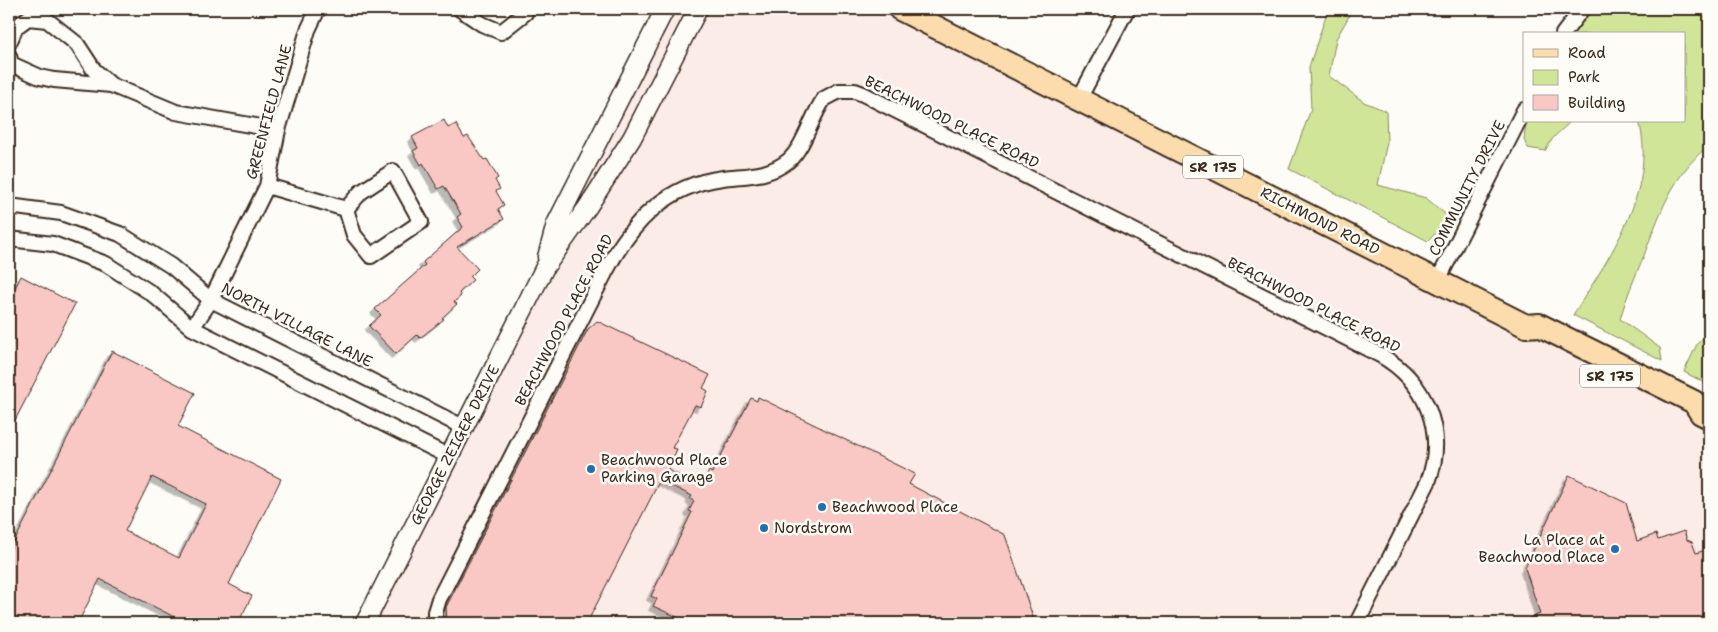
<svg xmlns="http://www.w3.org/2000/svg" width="1718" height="632" font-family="'Shantell Sans',sans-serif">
  <defs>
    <filter id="shadow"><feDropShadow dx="-4.5" dy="4.5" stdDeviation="0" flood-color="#0004"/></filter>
  </defs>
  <rect width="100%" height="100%" fill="#fdfcf7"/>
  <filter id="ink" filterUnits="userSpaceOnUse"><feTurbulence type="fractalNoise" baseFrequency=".02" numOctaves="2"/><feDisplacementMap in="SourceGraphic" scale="10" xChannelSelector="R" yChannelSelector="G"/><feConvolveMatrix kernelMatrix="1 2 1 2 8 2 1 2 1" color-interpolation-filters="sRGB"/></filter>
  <g filter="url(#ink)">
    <!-- built -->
    <path fill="#fcece8" d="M 665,9 L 900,9 L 1709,417 L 1709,623 L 365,623 Z"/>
    <!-- green -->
    <path fill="#d1e599" stroke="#86885c" d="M 1328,9 L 1353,9 L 1336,39 L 1329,76 L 1364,102 L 1386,111 L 1387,142 L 1378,185 L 1426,198 L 1450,218 L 1428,241 L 1289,169 L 1311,109 L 1309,67 Z
      M 1582,9 L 1709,9 L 1709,148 L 1707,147 C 1671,177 1659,216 1643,258 C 1634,279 1626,298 1620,319 L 1660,348 L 1662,361 L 1573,315 C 1608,259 1658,191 1639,121 L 1684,121 L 1684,34 L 1563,34 Z
      M 1526,121 L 1571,121 L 1553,138 L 1545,151 L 1528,148 L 1524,140 Z
      M 1704,337 L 1709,340 L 1709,385 L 1684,372 L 1697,344 Z"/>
    <!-- building -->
    <path fill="#f9c8c5" stroke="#3b2a1e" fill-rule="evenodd" filter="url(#shadow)" d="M 444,120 L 448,128 L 456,124 L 464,138 L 468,136 L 484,160 L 487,159 L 498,178 L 495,180 L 500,189 L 496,191 L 504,205 L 498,209 L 504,219 L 457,247 L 478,269 L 470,277 L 473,280 L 459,293 L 461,296 L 454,302 L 457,304 L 442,318 L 444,319 L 420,338 L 417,335 L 396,354 L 369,326 L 381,315 L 375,309 L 425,265 L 423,262 L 463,227 L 457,217 L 461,214 L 444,186 L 438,189 L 423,163 L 421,165 L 413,151 L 418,148 L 412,137 Z
      M 21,276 L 75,304 L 9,432 L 9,300 Z
      M 597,321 L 710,375 L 703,388 L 708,391 L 701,407 L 695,405 L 672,448 L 677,449 L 668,470 L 702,486 L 709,471 L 712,473 L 751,398 L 757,401 L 758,397 L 915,474 L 909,484 L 1005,535 L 1035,623 L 690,623 L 653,606 L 657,599 L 651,596 L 692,512 L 689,511 L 694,501 L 690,499 L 692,496 L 660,480 L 587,623 L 447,623 L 446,607 L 588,329 Z
      M 112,351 L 195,393 L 178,426 L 281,479 L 229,584 L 252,596 L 238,623 L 186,623 L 100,579 L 78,623 L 9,623 L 9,552 ZM 152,477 L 206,504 L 179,558 L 125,531 Z
      M 1569,475 L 1626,503 L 1637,541 L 1656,534 L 1658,540 L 1684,531 L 1687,540 L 1692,542 L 1696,553 L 1709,549 L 1709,602 L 1699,623 L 1518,623 L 1540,614 L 1525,568 Z"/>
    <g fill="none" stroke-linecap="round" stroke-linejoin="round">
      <!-- minor casing -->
      <g stroke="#3b2a1e" stroke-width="18">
        <path id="minor" d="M 460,9 L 482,24 L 501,32 L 525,13 L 522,9
          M 1563,34 L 1582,9
          M 9,43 L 16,27 L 28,18 L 47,20 L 77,44 L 94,70 L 111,85 L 54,80 L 40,77 L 11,64 L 9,56
          M 111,85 L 176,112 L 278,130
          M 1079,99 L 1127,9
          M 393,171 L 421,222 L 371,256 L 354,235 L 346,209 L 361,192 Z
          M 267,186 L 346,209
          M 9,206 L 61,213 L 120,234 L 171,266 L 211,300 L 465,428
          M 9,239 L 53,244 L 106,264 L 151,293 L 192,328 L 450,457
          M 1438,280 L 1524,110
          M 192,328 L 211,300 L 267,186 L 278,130 L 308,30 L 318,9
          M 435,623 L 435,612 L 439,599 L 606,271 C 631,223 666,185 723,178 C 746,175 768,177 788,161 C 805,146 811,117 824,99 L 839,91 L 855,91 L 863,94 L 1380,355 C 1426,381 1447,432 1428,482 L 1357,623"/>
      </g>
      <!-- tertiary casing -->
      <g stroke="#3b2a1e" stroke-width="21">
        <path id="tertiary" d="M 547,257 L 556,224 L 665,9
          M 365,623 L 545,267 L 587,208 L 632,138 L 698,9"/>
      </g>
      <!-- primary casing -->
      <g stroke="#3b2a1e" stroke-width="26">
        <path id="primary" d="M 900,9 L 1526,326 L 1539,325 L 1694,402 L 1701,413 L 1709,417"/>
      </g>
      <!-- minor -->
      <use href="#minor" stroke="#fdfcf7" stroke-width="14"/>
      <!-- tertiary -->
      <use href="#tertiary" stroke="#fdfcf7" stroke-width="18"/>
      <!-- primary -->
      <use href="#primary" stroke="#fcdcac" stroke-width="22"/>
    </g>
  </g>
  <!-- markers -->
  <g fill="#1f6fb2" stroke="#fdfcf7" stroke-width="2">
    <circle cx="591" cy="469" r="5"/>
    <circle cx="822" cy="507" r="5"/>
    <circle cx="764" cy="528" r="5"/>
    <circle cx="1615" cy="549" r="5"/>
  </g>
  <g text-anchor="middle" stroke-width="5" stroke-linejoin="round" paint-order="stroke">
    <!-- shield labels -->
    <g fill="#fdfcf7" stroke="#75695f" stroke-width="1">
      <rect x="1183" y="155.5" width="60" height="23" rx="4"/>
      <rect x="1580" y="364.5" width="60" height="23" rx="4"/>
    </g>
    <g font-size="14" font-weight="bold" fill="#3b2a1e">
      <text x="1213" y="172">SR 175</text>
      <text x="1610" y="381">SR 175</text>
    </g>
    <!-- street labels -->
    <g font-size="15" fill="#3b2a1e" stroke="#fdfcf7">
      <text transform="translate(269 112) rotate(-75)" y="5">GREENFIELD LANE</text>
      <text transform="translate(952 122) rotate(26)" y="5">BEACHWOOD PLACE ROAD</text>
      <text transform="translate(1467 188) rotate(-63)" y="5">COMMUNITY DRIVE</text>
      <text transform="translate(1320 221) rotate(27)" y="5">RICHMOND ROAD</text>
      <text transform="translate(1314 305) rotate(27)" y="5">BEACHWOOD PLACE ROAD</text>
      <text transform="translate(564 320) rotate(-62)" y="5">BEACHWOOD PLACE ROAD</text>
      <text transform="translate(297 325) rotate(27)" y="5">NORTH VILLAGE LANE</text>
      <text transform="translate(455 445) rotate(-63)" y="5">GEORGE ZEIGER DRIVE</text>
    </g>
    <!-- poi labels -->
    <g font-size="15" fill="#3b2a1e" stroke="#fdfcf7" text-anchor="start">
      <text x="601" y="465">Beachwood Place<tspan x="601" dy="17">Parking Garage</tspan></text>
      <text x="832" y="512">Beachwood Place</text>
      <text x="774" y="533">Nordstrom</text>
      <text x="1605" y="545" text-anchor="end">La Place at<tspan x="1605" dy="17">Beachwood Place</tspan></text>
    </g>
  </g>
  <!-- margin -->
  <rect width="1718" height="632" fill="none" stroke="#fdfcf7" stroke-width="30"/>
  <rect x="15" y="15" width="1688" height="602" fill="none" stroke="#3b2a1e" stroke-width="2" filter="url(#ink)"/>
  <!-- legend -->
  <rect x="1523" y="32" width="162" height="90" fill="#fdfcf7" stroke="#afa8a0"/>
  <rect x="1533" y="49" width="25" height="8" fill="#fcdcac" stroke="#afa8a0"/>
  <text x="1568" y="58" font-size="15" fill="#3b2a1e">Road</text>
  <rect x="1533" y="70" width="25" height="15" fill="#d1e599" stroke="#afa8a0"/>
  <text x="1568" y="82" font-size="15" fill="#3b2a1e">Park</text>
  <rect x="1533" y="95" width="25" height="15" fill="#f9c8c5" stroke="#afa8a0"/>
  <text x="1568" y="108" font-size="15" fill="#3b2a1e">Building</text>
</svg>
